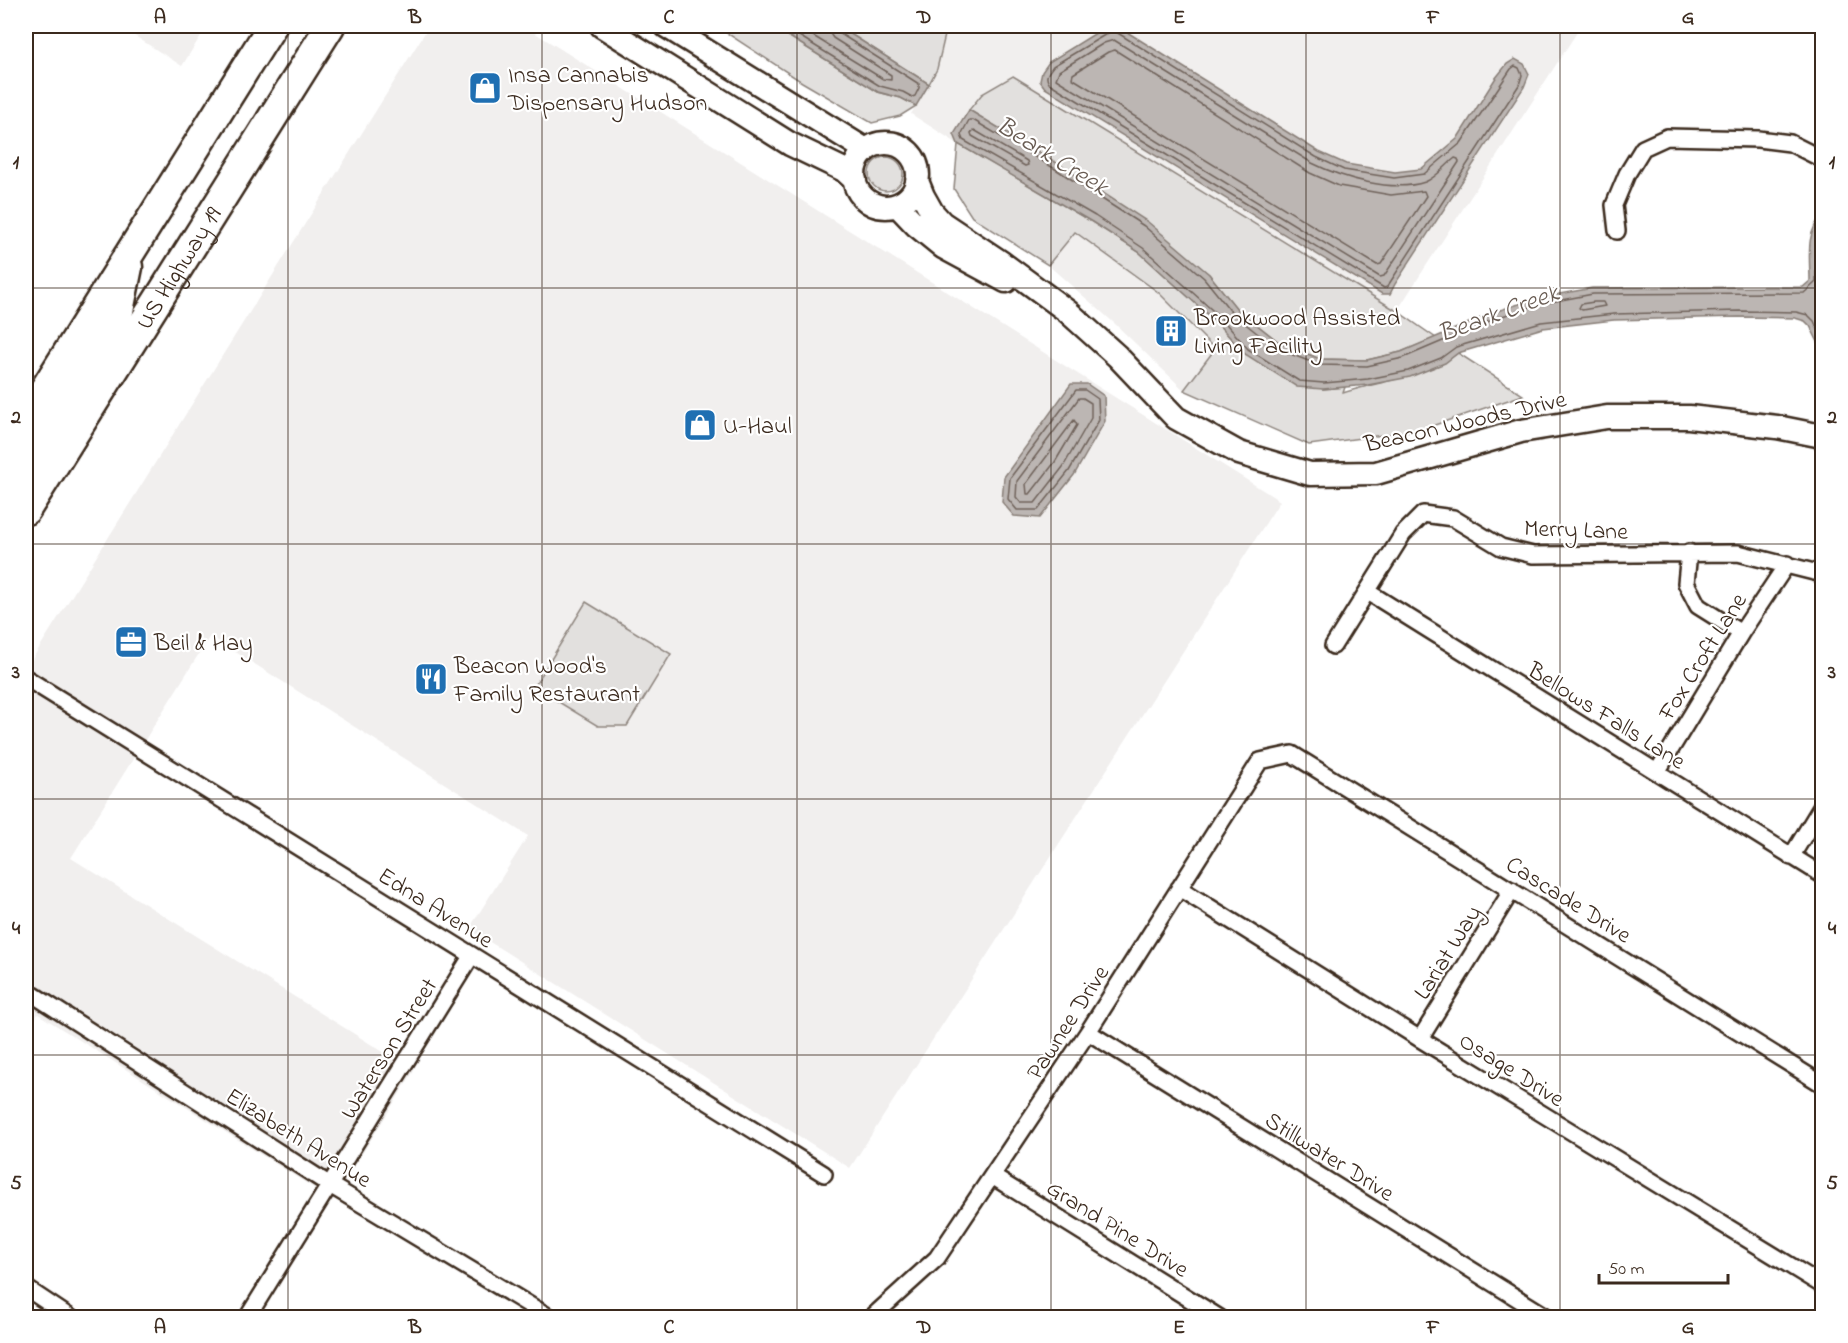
<svg xmlns="http://www.w3.org/2000/svg" width="1848" height="1343" font-family="'Indie Flower',sans-serif">
  <rect width="100%" height="100%" fill="#fff"/>
  <filter id="ink" filterUnits="userSpaceOnUse"><feTurbulence type="fractalNoise" baseFrequency=".0167" numOctaves="2"/><feDisplacementMap in="SourceGraphic" scale="12" xChannelSelector="R" yChannelSelector="G"/><feConvolveMatrix kernelMatrix="1 2 1 2 8 2 1 2 1" color-interpolation-filters="sRGB"/></filter>
  <g filter="url(#ink)">
    <!-- built -->
    <path fill="#f1efee" d="M 119,26 L 207,26 L 182,66 Z
      M 429,26 L 524,26 L 1280,501 L 850,1168 L 469,929 L 528,836 L 210,636 L 71,858 L 414,1071 L 333,1200 L 38,1014 L 26,1034 L 26,669 Z
      M 930,26 L 1581,26 L 1397,311 L 1013,76 L 971,106 L 954,134 L 958,144 L 911,114 L 937,69 L 945,35 Z
      M 1075,232 L 1158,292 L 1215,349 L 1184,390 L 1113,322 L 1048,265 Z"/>
    <!-- green -->
    <path fill="#e2e0de" stroke="#8e857e" stroke-width="1.5" d="M 716,26 L 772,26 L 878,92 L 901,98 L 916,106 L 900,116 L 872,123 L 802,82 Z
      M 838,26 L 930,26 L 945,35 L 937,69 L 929,84 Z
      M 1013,76 L 1397,311 L 1436,338 L 1401,352 L 1367,360 L 1320,359 L 1280,343 L 1237,309 L 1209,274 L 1060,165 L 969,110 L 982,94 Z
      M 958,144 L 1092,222 L 1139,252 L 1217,323 L 1245,354 L 1323,389 L 1345,387 L 1343,393 C 1382,380 1425,378 1458,353 L 1523,395 L 1420,430 L 1309,445 L 1184,390 L 1215,349 L 1158,292 L 1075,232 L 1048,265 L 972,217 L 954,189 Z
      M869 174a17 17 0 1 1 34 0a17 17 0 1 1-34 0Z
      M 586,602 L 671,654 L 627,726 L 598,726 L 534,687 Z"/>
    <!-- water -->
    <path fill="#bcb6b3" stroke="#887e77" stroke-width="1.5" d="M 772,26 L 838,26 L 929,84 L 916,106 L 901,98 L 878,92 Z
      M 1119,27 L 1319,152 L 1346,164 L 1395,172 L 1421,169 L 1457,139 L 1495,79 L 1507,64 L 1515,59 L 1524,64 L 1529,74 L 1524,87 L 1395,284 L 1390,294 L 1382,294 L 1045,88 L 1040,81 L 1042,72 L 1049,62 L 1099,31 Z
      M 969,110 L 1060,165 L 1148,222 L 1209,274 L 1237,309 L 1280,343 L 1320,359 L 1367,360 L 1401,352 L 1497,311 L 1538,298 L 1592,288 L 1803,287 L 1810,281 C 1810,258 1805,233 1822,216 L 1822,350 L 1810,326 L 1805,321 L 1795,318 L 1739,317 L 1614,320 L 1543,328 L 1458,353 L 1445,363 L 1410,377 L 1368,385 L 1323,389 L 1297,387 L 1245,354 L 1217,323 L 1139,252 L 1092,222 L 958,144 L 954,134 Z
      M 1071,384 L 1087,384 L 1104,396 L 1105,421 L 1074,475 L 1040,518 L 1014,516 L 1002,502 L 1004,477 Z"/>
    <g fill="none" stroke-linecap="round" stroke-linejoin="round">
      <!-- shore -->
      <path stroke="#6f625a" stroke-width="1.5" d="M 783,26 L 880,86 L 903,92 L 912,97 L 915,96 L 919,88 L 919,84 L 839,33 L 836,26
        M 797,26 L 883,79 L 891,80 L 891,75 L 833,38 L 829,32 L 828,26
        M 1113,30 L 1316,157 L 1344,170 L 1394,178 L 1424,174 L 1461,143 L 1511,69 L 1515,66 L 1519,68 L 1522,75 L 1519,85 L 1387,287 L 1384,288 L 1049,83 C 1044,76 1049,72 1053,66 Z
        M 1114,40 L 1312,163 C 1342,178 1392,193 1425,182 C 1436,178 1446,165 1455,158 L 1458,159 L 1459,162 L 1384,276 L 1380,277 L 1056,79 L 1059,71 L 1104,43 Z
        M 1115,50 L 1310,173 L 1339,186 L 1391,195 L 1424,191 L 1426,196 L 1381,264 L 1377,265 L 1072,78 L 1073,74 L 1108,52 Z
        M 974,130 L 1027,161 L 1028,165 L 1025,166 L 972,136 L 971,133 Z
        M 1822,224 L 1816,239 L 1816,282 L 1804,293 L 1593,294 L 1540,304 L 1499,317 L 1403,358 L 1367,366 L 1319,365 L 1277,349 L 1233,314 L 1204,278 L 1144,226 L 1057,170 L 973,120 L 969,120 L 961,135 L 963,140 L 1095,216 L 1143,248 L 1221,318 L 1248,349 L 1299,381 L 1324,383 L 1368,379 L 1408,371 L 1441,358 L 1456,347 L 1541,322 L 1614,314 L 1739,311 L 1796,312 L 1808,315 L 1814,321 L 1822,338
        M 1594,302 L 1603,302 L 1605,306 L 1582,310 L 1579,308 L 1581,304 Z
        M 1076,390 L 1085,390 L 1098,399 L 1099,420 L 1069,471 L 1038,510 L 1017,510 L 1008,499 L 1010,478 Z
        M 1079,398 L 1083,398 L 1091,403 L 1091,418 L 1063,467 L 1035,503 L 1021,503 L 1016,497 L 1017,481 Z
        M 1074,420 L 1077,425 L 1055,462 L 1030,494 L 1027,494 L 1026,484 Z"/>
      <!-- street casing -->
      <g stroke="#3b2a1e" stroke-width="20">
        <path id="street" d="M 1617,231 L 1614,205 L 1627,174 L 1643,148 L 1667,137 L 1758,139 L 1790,143 L 1822,159
          M 1689,552 L 1686,583 L 1698,606 L 1741,633
          M 1368,592 L 1822,875
          M 1333,646 L 1403,534 L 1423,514 L 1453,518 L 1501,547 L 1533,555 L 1738,553 L 1822,574
          M 26,678 L 824,1174
          M 1657,772 L 1741,633 L 1787,564
          M 1791,857 L 1822,806
          M 1179,888 L 1420,1039 L 1822,1285
          M 26,990 L 330,1185 L 551,1318
          M 1088,1032 L 1549,1318
          M 1420,1039 L 1512,890
          M 992,1176 L 1220,1318
          M 26,1288 L 71,1318
          M 247,1318 L 472,955
          M 871,1318 L 937,1258 L 1088,1032 L 1260,761 L 1292,754 L 1822,1084"/>
      </g>
      <!-- secondary casing -->
      <g stroke="#3b2a1e" stroke-width="27">
        <path id="secondary" d="M 602,26 L 790,144 L 844,170 L 855,180
          M 666,26 L 866,150
          M854 175a32 32 0 1 1 64 0a32 32 0 1 1-64 0Z
          M 917,181 L 923,196 L 932,212 L 942,223 L 1002,263 L 1067,311 L 1117,356 L 1176,418 L 1239,453 L 1310,474 L 1376,473 L 1521,431 L 1607,417 L 1689,417 L 1777,427 L 1822,436
          M 897,205 L 916,225 L 943,247 L 1006,281"/>
      </g>
      <!-- highway casing -->
      <g stroke="#3b2a1e" stroke-width="33">
        <g id="highway">
          <path d="M 26,419 L 272,26"/>
          <path d="M 26,467 L 118,316 L 128,267"/>
          <path id="s1" d="M 26,510 L 330,26"/>
        </g>
      </g>
      <!-- street -->
      <use href="#street" stroke="#fff" stroke-width="15"/>
      <!-- secondary -->
      <use href="#secondary" stroke="#fff" stroke-width="22"/>
      <!-- highway -->
      <use href="#highway" stroke="#fff" stroke-width="28"/>
    </g>
  </g>
  <!-- grid -->
  <path fill="none" stroke="#3b2a1e" stroke-width="1.5" stroke-opacity="0.55" d="M 288,26 L 288,1318M 542,26 L 542,1318M 797,26 L 797,1318M 1051,26 L 1051,1318M 1306,26 L 1306,1318M 1560,26 L 1560,1318M 26,288 L 1822,288M 26,544 L 1822,544M 26,799 L 1822,799M 26,1055 L 1822,1055"/>
  <!-- icons -->
  <defs>
    <g id="shop-square" transform="scale(1.725)"><rect x="-9" y="-9" width="18" height="18" rx="4" fill="#1f6fb2" stroke="#fff"/><path d="M-5-2.5h2.3a2.7 3.5 0 0 1 5.4 0H5L5.5 6h-11ZM-1.5-2.5h3a1.5 2.3 0 0 0-3 0Z" fill="#fff"/></g>
    <g id="building-square" transform="scale(1.725)"><rect x="-9" y="-9" width="18" height="18" rx="4" fill="#1f6fb2" stroke="#fff"/><path d="M-4-6H4V6H1V3H-1V6H-4ZM-2.5-4.3h1.7v1.8h-1.7ZM.8-4.3h1.7v1.8H.8ZM-2.5-1h1.7V.8h-1.7ZM.8-1h1.7V.8H.8Z" fill="#fff"/></g>
    <g id="office-square" transform="scale(1.725)"><rect x="-9" y="-9" width="18" height="18" rx="4" fill="#1f6fb2" stroke="#fff"/><path d="M-6-3h4V-5.5h4V-3h4V5H-6ZM-1-4.5V-3h2v-1.5ZM-6 0V1H6V0Z" fill="#fff"/></g>
    <g id="restaurant-square" transform="scale(1.725)"><rect x="-9" y="-9" width="18" height="18" rx="4" fill="#1f6fb2" stroke="#fff"/><path d="M-5-6h1v4h1v-4h1v4h1v-4h1v5L-1.5 .5V6h-2V.5L-5-1ZM5-6V6H3V1.5H1.5Q1.5-4 5-6Z" fill="#fff"/></g>
  </defs>
  <g fill-rule="evenodd">
    <use href="#shop-square" x="485" y="88"/>
    <use href="#building-square" x="1171" y="331"/>
    <use href="#shop-square" x="700" y="425"/>
    <use href="#office-square" x="131" y="642"/>
    <use href="#restaurant-square" x="431" y="679"/>
  </g>
  <g text-anchor="middle" stroke-width="4.5" stroke-linejoin="round" paint-order="stroke">
    <!-- poi labels -->
    <g font-size="24" fill="#3b2a1e" stroke="#fff" text-anchor="start">
      <text x="508" y="82">Insa Cannabis<tspan x="508" dy="28">Dispensary Hudson</tspan></text>
      <text x="1194" y="325">Brookwood Assisted<tspan x="1194" dy="28">Living Facility</tspan></text>
      <text x="723" y="433">U-Haul</text>
      <text x="154" y="650">Beil &amp; Hay</text>
      <text x="454" y="673">Beacon Wood's<tspan x="454" dy="28">Family Restaurant</tspan></text>
    </g>
    <!-- street labels -->
    <g font-size="24" fill="#3b2a1e" stroke="#fff">
      <text dy="8" stroke="none"><textPath href="#s1" startOffset="286">US Highway 19</textPath></text>
      <text transform="translate(1465 421) rotate(-13)" y="8">Beacon Woods Drive</text>
      <text transform="translate(1576 529) rotate(2)" y="8">Merry Lane</text>
      <text transform="translate(1702 656) rotate(-58)" y="8">Fox Croft Lane</text>
      <text transform="translate(1607 715) rotate(32)" y="8">Bellows Falls Lane</text>
      <text transform="translate(1569 899) rotate(32)" y="8">Cascade Drive</text>
      <text transform="translate(436 907) rotate(32)" y="8">Edna Avenue</text>
      <text transform="translate(1447 952) rotate(-58)" y="8">Lariat Way</text>
      <text transform="translate(1067 1022) rotate(-57)" y="8">Pawnee Drive</text>
      <text transform="translate(388 1048) rotate(-58)" y="8">Waterson Street</text>
      <text transform="translate(1512 1069) rotate(32)" y="8">Osage Drive</text>
      <text transform="translate(299 1137) rotate(32)" y="8">Elizabeth Avenue</text>
      <text transform="translate(1330 1156) rotate(32)" y="8">Stillwater Drive</text>
      <text transform="translate(1118 1228) rotate(32)" y="8">Grand Pine Drive</text>
    </g>
    <!-- water labels -->
    <g font-size="26" font-style="italic" fill="#685b52" stroke="#fff">
      <text transform="translate(1053 155) rotate(32)" y="9">Beark Creek</text>
      <text transform="translate(1498 312) rotate(-20)" y="9">Beark Creek</text>
    </g>
  </g>
  <!-- margin -->
  <rect width="1848" height="1343" fill="none" stroke="#fff" stroke-width="66"/>
  <!-- scale -->
  <path d="M1599 1274v9h129v-9" fill="none" stroke="#3b2a1e" stroke-width="3"/>
  <text x="1608" y="1274" font-size="18" fill="#3b2a1e" stroke="#ffffff" stroke-width="4.5" paint-order="stroke">50 m</text>
  <rect x="33" y="33" width="1782" height="1277" fill="none" stroke="#3b2a1e" stroke-width="2"/>
  <g font-size="20" text-anchor="middle" font-weight="bold" fill="#3b2a1e">
    <text x="160" y="23">A</text>
    <text x="415" y="23">B</text>
    <text x="669" y="23">C</text>
    <text x="924" y="23">D</text>
    <text x="1179" y="23">E</text>
    <text x="1433" y="23">F</text>
    <text x="1688" y="23">G</text>
    <text x="16" y="168">1</text>
    <text x="1832" y="168">1</text>
    <text x="16" y="423">2</text>
    <text x="1832" y="423">2</text>
    <text x="16" y="678">3</text>
    <text x="1832" y="678">3</text>
    <text x="16" y="934">4</text>
    <text x="1832" y="934">4</text>
    <text x="16" y="1189">5</text>
    <text x="1832" y="1189">5</text>
    <text x="160" y="1333">A</text>
    <text x="415" y="1333">B</text>
    <text x="669" y="1333">C</text>
    <text x="924" y="1333">D</text>
    <text x="1179" y="1333">E</text>
    <text x="1433" y="1333">F</text>
    <text x="1688" y="1333">G</text>
  </g>
</svg>
